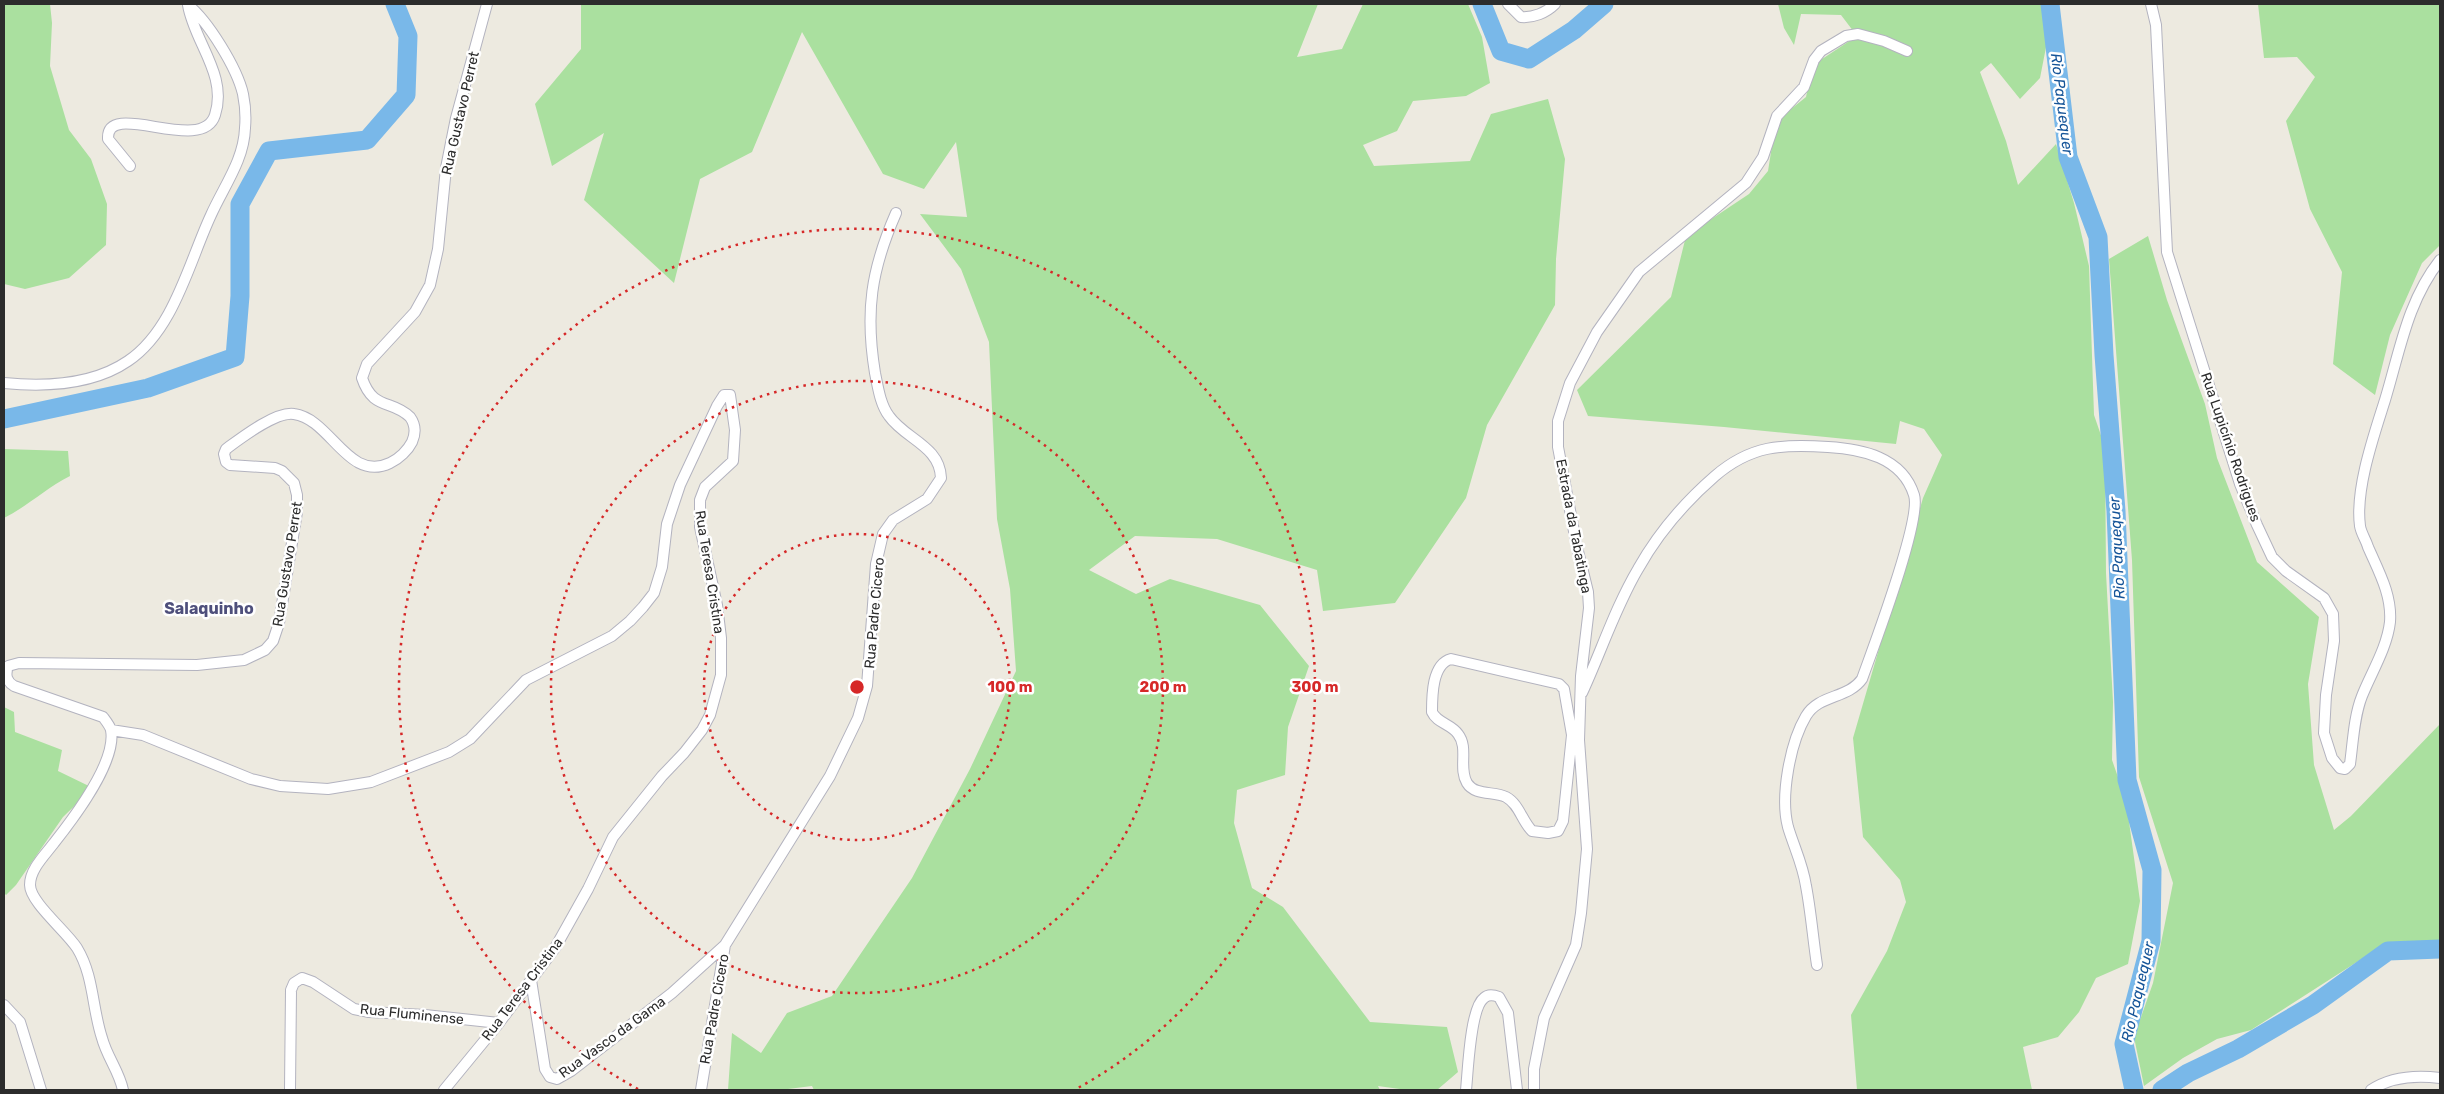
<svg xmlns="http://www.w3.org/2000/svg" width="2444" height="1094" font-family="Rubik,sans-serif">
  <rect width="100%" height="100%" fill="#edeae0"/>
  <!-- green -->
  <path fill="#aae09f" d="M 4,4 L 50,4 L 52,23 L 50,66 L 69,130 L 91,159 L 107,204 L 106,245 L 69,278 L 25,289 L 4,284 Z
    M 581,4 L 1318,4 L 1297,57 L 1342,49 L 1363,4 L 1468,4 L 1482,37 L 1490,83 L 1466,96 L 1413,101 L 1397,131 L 1363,145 L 1374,166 L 1470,161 L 1491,114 L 1548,99 L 1565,159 L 1556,259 L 1555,305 L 1487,425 L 1466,498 L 1395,603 L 1323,611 L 1317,570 L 1217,539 L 1135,536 L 1089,570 L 1136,594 L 1170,579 L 1260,605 L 1309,666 L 1288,727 L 1285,775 L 1237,790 L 1234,823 L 1252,888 L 1283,907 L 1370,1022 L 1447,1027 L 1458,1072 L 1437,1090 L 1407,1090 L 1378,1086 L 1380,1090 L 814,1090 L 812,1086 L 780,1090 L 728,1090 L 732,1033 L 761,1053 L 787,1013 L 832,996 L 912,878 L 970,769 L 1016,671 L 1010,589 L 997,519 L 989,342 L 961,269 L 920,214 L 967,217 L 956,142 L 924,189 L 883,174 L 802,32 L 752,152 L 700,179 L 674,283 L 584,200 L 604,133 L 552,166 L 535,104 L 581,49 Z
    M 1778,4 L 2042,4 L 2049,32 L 2040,78 L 2020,99 L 1991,63 L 1980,72 L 2006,141 L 2018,185 L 2056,144 L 2074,203 L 2089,266 L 2094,415 L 2105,447 L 2106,573 L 2113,702 L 2112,760 L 2126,800 L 2140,901 L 2128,964 L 2096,978 L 2079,1012 L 2058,1037 L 2023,1047 L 2032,1090 L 1857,1090 L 1851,1015 L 1887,951 L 1906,902 L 1900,880 L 1863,837 L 1853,738 L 1923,498 L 1942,455 L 1924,429 L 1900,421 L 1896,444 L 1724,427 L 1588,416 L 1577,390 L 1671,297 L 1686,236 L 1749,194 L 1768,171 L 1776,121 L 1806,97 L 1813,65 L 1857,36 L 1841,15 L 1801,14 L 1794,45 L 1784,28 Z
    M 2258,4 L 2440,4 L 2440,245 L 2422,263 L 2390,335 L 2375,395 L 2333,364 L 2342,272 L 2310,209 L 2286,121 L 2315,77 L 2297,57 L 2264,58 Z
    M 2148,236 L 2167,300 L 2205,404 L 2217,458 L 2257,562 L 2319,617 L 2308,684 L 2314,765 L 2334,830 L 2351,816 L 2440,724 L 2440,942 L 2385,944 L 2251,1030 L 2217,1039 L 2183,1058 L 2144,1086 L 2134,1037 L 2153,983 L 2173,883 L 2139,777 L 2132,560 L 2109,259 Z
    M 4,449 L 68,451 L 70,476 C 46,488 28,506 4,518 Z
    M 4,707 L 14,712 L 15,732 L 62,750 L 58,771 L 93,788 L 63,817 L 16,885 L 6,895 L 4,893 Z"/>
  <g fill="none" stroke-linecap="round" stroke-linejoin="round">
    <!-- river -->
    <path stroke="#79b8e9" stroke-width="19" d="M 1482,4 L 1501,51 L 1529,59 L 1574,30 L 1604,4
      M 2050,4 L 2068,157 L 2098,237 L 2104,355 L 2116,511 L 2127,780 L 2152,870 L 2151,941 L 2124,1044 L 2134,1090
      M 4,419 L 148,388 L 235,357 L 240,296 L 240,204 L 269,151 L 367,140 L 406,95 L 408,36 L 395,4
      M 2162,1090 L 2188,1073 L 2238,1049 L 2313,1005 L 2388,951 L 2440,949"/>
    <!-- minor casing -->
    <g stroke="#b3b3bf" stroke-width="12">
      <path id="minor" d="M 1508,4 L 1521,17 C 1533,18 1546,13 1555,4
        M 2151,4 L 2156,25 L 2167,252 L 2240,484 L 2257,525 L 2272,557 L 2286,571 L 2324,598 L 2333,614 L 2334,641 L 2326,695 L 2324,733 L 2332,758 L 2340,768 L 2345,769 L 2350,764 C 2353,742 2354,716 2362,696 C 2371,673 2387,648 2390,622 C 2392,595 2379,572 2368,547 C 2366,540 2361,533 2360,526 C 2355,489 2374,435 2385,400 C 2400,351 2407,302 2440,260
        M 130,166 L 108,139 C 106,98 202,156 215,115 C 228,75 194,42 188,5
        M 4,383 C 45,387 93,385 128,361 C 174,330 189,262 211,215 C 224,186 244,160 245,128 C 246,117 245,104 243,94 C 237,68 208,21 188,5
        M 1451,659 L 1559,684 L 1564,689 L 1572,735 L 1563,821 L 1558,831 L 1548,833 L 1532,831 C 1522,821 1519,804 1506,797 C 1494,791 1475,796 1467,783 C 1458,768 1469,748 1458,734 C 1451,724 1437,723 1432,712 C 1432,696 1432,664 1451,659 Z
        M 1582,693 C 1601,652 1615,608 1638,569 C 1657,535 1685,502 1715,476 C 1751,445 1782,444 1828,447 C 1862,449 1902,457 1914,495 C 1922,520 1873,648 1862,679 C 1848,699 1819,694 1806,716 C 1790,743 1780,797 1788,827 C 1794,847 1803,865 1806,886 C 1811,912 1813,939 1817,965
        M 111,730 L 143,735 L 251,779 L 280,786 L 328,789 L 371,782 L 449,752 L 470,739 L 526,680 L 612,636 L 630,621 L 643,607 L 654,593 L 662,567 L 667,524 L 680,485 L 717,406 L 724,395 L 730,395 L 735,430 L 733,461 L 705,487 L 700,500 L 700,527 L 717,605 L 721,638 L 721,675 L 710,715 L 702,730 L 684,753 L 662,776 L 613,837 L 588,889 L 555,948 L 499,1023 L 444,1090
        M 531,980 L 545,1069 L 550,1077 L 557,1079 L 571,1071 L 672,993 L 725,945
        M 4,1005 L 20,1022 L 41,1090
        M 123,1090 C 119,1071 107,1057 102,1038 C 92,1008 94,976 77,948 C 66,931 30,902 30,885 C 30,869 45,855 54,843 C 73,819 117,762 111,730 C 110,726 106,721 103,717 L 14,686 C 6,681 5,675 8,666 L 19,663 L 197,665 L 244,660 L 265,650 L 273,641 L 279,623 L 297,512 L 297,495 L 294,483 L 282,471 L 275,468 L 230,465 L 226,462 L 224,454 L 226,449 C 241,438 276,411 294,414 C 331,419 348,483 390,463 C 399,459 408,450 412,442 C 416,433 415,424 410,417 C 392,399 373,411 362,378 L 367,364 L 415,312 L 430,285 L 438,249 L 446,168 L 456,118 L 487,4
        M 290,1090 L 291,990 L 294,983 L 302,978 L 313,982 L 354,1009 L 369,1012 L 425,1015 L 499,1023
        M 701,1090 L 725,945 L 830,776 L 858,718 L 867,686 L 876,564 L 883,534 L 893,520 L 927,499 L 941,478 C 940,446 905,439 889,416 C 880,404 878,387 875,373 C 865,312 871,270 896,213
        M 1466,1090 C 1468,1072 1470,1008 1484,998 C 1488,994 1494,995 1499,997 L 1508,1013 L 1517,1090
        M 1534,1090 L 1534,1069 L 1544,1018 L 1576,945 L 1581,913 L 1587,849 L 1579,740 L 1581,676 L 1589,608 L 1588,592 L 1577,547 L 1558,447 L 1558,421 L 1570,383 L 1597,332 L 1639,272 L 1746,183 L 1763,157 L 1777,116 L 1804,87 L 1814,60 L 1821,51 L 1846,36 L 1858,34 L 1884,41 L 1907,51
        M 2371,1090 C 2392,1076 2416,1075 2440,1078"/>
    </g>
    <!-- minor -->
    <use href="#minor" stroke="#fff" stroke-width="10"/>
  </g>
  <!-- distance rings -->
  <g fill="none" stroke="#d62828" stroke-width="2.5" stroke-dasharray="2.5 5">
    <circle cx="857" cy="687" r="153"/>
    <circle cx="857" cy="687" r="306"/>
    <path d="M638 1089A458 458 0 1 1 1076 1089"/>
  </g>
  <g text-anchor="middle" stroke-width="5" stroke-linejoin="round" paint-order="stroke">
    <!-- street labels -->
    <g font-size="14" fill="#2c2c2c" stroke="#fff">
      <text transform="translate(460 113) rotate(-77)" y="5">Rua Gustavo Perret</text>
      <text transform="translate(2231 447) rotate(71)" y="5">Rua Lupicínio Rodrigues</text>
      <text transform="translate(1574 526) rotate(79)" y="5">Estrada da Tabatinga</text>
      <text transform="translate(287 564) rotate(-81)" y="5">Rua Gustavo Perret</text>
      <text transform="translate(710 572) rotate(81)" y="5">Rua Teresa Cristina</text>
      <text transform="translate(874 613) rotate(-85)" y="5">Rua Padre Cicero</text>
      <text transform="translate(522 989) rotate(-53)" y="5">Rua Teresa Cristina</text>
      <text transform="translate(714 1009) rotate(-80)" y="5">Rua Padre Cicero</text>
      <text transform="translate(412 1014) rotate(6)" y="5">Rua Fluminense</text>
      <text transform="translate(612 1037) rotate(-36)" y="5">Rua Vasco da Gama</text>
    </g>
    <!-- water labels -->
    <g font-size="15" font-style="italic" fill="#155498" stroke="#fff">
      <text transform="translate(2062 104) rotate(83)" y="5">Rio Paquequer</text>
      <text transform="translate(2117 548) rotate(-93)" y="5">Rio Paquequer</text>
      <text transform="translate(2138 992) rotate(-77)" y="5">Rio Paquequer</text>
    </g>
    <!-- quarter labels -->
    <g font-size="16" font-weight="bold" fill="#4e4f7b" stroke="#fff">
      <text x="209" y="614">Salaquinho</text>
    </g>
  </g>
  <circle cx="857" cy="687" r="8" fill="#d62828" stroke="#fff" stroke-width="2.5"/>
  <g font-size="15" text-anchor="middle" font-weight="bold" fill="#d62828" stroke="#fff" stroke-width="5" stroke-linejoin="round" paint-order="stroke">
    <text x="1010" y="692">100 m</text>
    <text x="1163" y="692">200 m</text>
    <text x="1315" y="692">300 m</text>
  </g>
  <!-- border -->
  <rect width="2444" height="1094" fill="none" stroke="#2c2c2c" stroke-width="10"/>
</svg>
